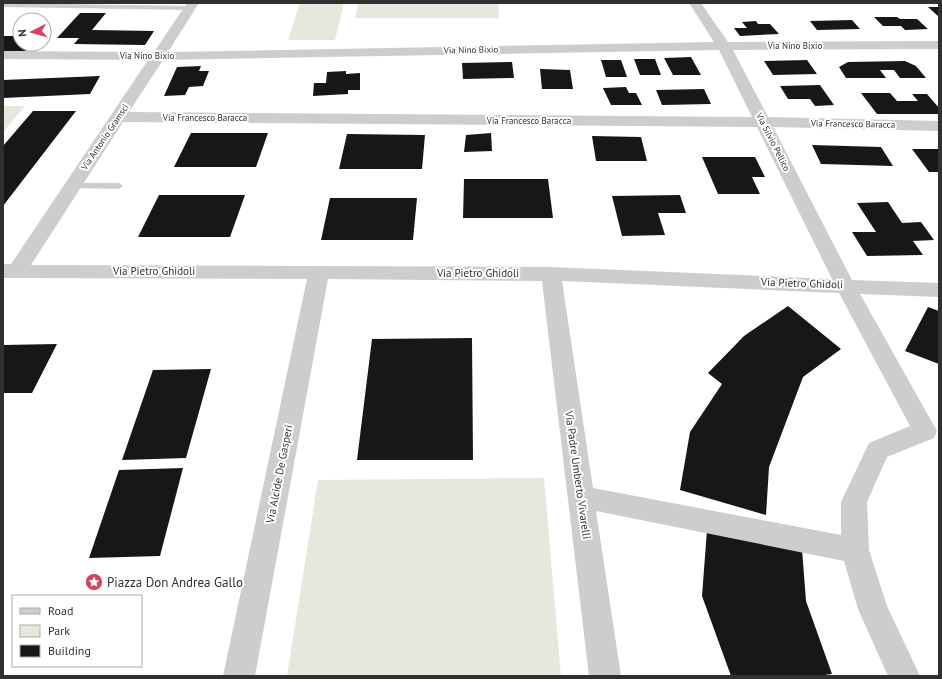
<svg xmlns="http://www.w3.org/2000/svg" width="942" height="679" font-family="'PT Sans',sans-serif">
  <rect width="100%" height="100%" fill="#fff"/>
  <!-- green -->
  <path fill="#e5e9dd" d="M 300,3 L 344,3 L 335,40 L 288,40 Z
    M 358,3 L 498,3 L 499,18 L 355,18 Z
    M 3,106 L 25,106 L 3,132 Z
    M 544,478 L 561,676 L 287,676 L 318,480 Z"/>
  <!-- building -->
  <path fill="#171717" d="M 928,7 L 939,7 L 939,17 Z
    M 80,13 L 106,13 L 92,30 L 154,31 L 145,45 L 74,44 L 79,38 L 57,38 Z
    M 874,17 L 897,17 L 900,19 L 917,19 L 928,29 L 905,30 L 901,26 L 883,26 Z
    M 852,20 L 860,29 L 817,30 L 810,21 Z
    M 756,21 L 758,24 L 770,24 L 779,34 L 740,36 L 734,28 L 747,28 L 742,22 Z
    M 3,36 L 20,36 L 20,44 L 31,44 L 25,51 L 3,51 Z
    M 691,57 L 701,75 L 673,75 L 664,58 Z
    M 634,59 L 655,59 L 661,75 L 640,75 Z
    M 601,60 L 621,60 L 627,77 L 606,77 Z
    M 807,60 L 817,74 L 773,75 L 764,61 Z
    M 905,61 L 916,66 L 926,78 L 900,78 L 894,70 L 880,70 L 886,78 L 846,78 L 839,67 L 848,62 Z
    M 512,62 L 514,78 L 463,79 L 462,63 Z
    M 201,66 L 199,71 L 209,71 L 203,86 L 189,87 L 185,95 L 164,96 L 177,67 Z
    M 540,69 L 570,70 L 573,89 L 542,89 Z
    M 346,71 L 346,74 L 360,73 L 360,90 L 348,90 L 348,94 L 313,96 L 314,83 L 326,83 L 327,72 Z
    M 100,76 L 90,94 L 3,98 L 3,80 Z
    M 820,85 L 834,105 L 815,106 L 810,99 L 788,99 L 780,86 Z
    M 626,87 L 629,93 L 636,93 L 642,105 L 611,105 L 603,88 Z
    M 704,89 L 711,104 L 662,105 L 656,90 Z
    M 861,93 L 890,93 L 897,101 L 918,101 L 912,94 L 927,94 L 939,108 L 939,114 L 877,114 Z
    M 33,111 L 76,111 L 3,206 L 3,146 Z
    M 191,133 L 268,133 L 256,167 L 174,167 Z
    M 491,133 L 492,151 L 464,152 L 466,135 Z
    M 347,134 L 425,135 L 422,169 L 339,169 Z
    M 592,136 L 641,137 L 647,161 L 596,161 Z
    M 812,145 L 881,147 L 893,166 L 821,164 Z
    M 912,149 L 939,149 L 939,172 L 929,172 Z
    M 702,157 L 755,157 L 765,177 L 752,177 L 760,194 L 718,194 Z
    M 464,179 L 548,179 L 553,218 L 463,218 Z
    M 159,195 L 245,195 L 230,237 L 138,237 Z
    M 680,195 L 686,213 L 658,213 L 665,235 L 622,236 L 612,196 Z
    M 330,198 L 417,198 L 413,240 L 321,240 Z
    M 888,202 L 902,223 L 921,222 L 934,240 L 913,241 L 923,255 L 867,256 L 852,232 L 876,232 L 857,203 Z
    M 788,306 L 841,349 L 803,377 L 769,467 L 766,515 L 680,490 L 690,432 L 722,384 L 708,373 L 744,336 Z
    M 928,307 L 939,311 L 939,364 L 905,351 Z
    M 472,338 L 473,460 L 357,460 L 372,339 Z
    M 57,344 L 32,393 L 3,393 L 3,345 Z
    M 211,369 L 186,458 L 122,460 L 153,370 Z
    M 183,468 L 160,556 L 89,558 L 119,470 Z
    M 707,530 L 802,549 L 806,601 L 832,674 L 817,676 L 731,676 L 702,596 Z"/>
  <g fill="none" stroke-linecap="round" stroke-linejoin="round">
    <!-- lane -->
    <path fill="#cdcdcd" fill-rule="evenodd" d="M 3,3 L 190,6 L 193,8 L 190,10 L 3,7 Z
      M 73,183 L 119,183 L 123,186 L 119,189 L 70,188 L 69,186 Z"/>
    <!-- street -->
    <path fill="#cdcdcd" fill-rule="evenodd" d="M 187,3 L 199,3 L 168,52 L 714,42 L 689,3 L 701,3 L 728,42 L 939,41 L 939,49 L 733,50 L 768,117 L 939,121 L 939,131 L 773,127 L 852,280 L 939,283 L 939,297 L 860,294 L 937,431 L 934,438 L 887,457 L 867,502 L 869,550 L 887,606 L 920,676 L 888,676 L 858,609 L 844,561 L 596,511 L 621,676 L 589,676 L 542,281 L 328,279 L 255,676 L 223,676 L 307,279 L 3,278 L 3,264 L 11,264 L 148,60 L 3,59 L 3,51 L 154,52 ZM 719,50 L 752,117 L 129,112 L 163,60 ZM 123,122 L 757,127 L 832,279 L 551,267 L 31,265 ZM 562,281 L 839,293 L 910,426 L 869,443 L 841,502 L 841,535 L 593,488 Z"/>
  </g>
  <!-- icons -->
  <defs>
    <g id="sight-disc" transform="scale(0.9)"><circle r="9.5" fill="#d7435d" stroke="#fff"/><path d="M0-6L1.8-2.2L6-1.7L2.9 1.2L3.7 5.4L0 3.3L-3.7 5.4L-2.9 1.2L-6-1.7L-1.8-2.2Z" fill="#fff"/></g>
  </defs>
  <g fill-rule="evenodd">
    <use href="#sight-disc" x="94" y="582"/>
  </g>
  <g text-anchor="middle" stroke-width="4" stroke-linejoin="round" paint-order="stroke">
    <!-- far-street labels -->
    <g font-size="9" fill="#303030" stroke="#fff">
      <text x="795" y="49">Via Nino Bixio</text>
      <text transform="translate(471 50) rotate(-1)" y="3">Via Nino Bixio</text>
      <text x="147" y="59">Via Nino Bixio</text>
      <text x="205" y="121">Via Francesco Baracca</text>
      <text x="529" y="124">Via Francesco Baracca</text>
      <text transform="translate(853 124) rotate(1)" y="3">Via Francesco Baracca</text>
      <text transform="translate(105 137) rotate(-56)" y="3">Via Antonio Gramsci</text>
      <text transform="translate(773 142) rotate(63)" y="3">Via Silvio Pellico</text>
    </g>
    <!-- street labels -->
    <g font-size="11" fill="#303030" stroke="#fff">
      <text x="154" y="275">Via Pietro Ghidoli</text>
      <text x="478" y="277">Via Pietro Ghidoli</text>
      <text transform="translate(802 283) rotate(2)" y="4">Via Pietro Ghidoli</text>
      <text transform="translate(279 474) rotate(-79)" y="4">Via Alcide De Gasperi</text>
      <text transform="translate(578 475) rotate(82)" y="4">Via Padre Umberto Vivarelli</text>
    </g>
    <!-- near-poi labels -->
    <g font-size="13" fill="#303030" stroke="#fff" text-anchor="start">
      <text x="107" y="587">Piazza Don Andrea Gallo</text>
    </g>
  </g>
  <!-- border -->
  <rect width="942" height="679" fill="none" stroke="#303030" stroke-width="8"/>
  <!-- legend -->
  <rect x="12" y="595" width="130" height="72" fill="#ffffff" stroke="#acacac"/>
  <rect x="20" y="608" width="20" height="6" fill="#cdcdcd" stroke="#acacac"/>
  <text x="48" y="615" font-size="12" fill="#303030">Road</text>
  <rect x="20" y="625" width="20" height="12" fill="#e5e9dd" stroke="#acacac"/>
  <text x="48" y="635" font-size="12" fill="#303030">Park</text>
  <rect x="20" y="645" width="20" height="12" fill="#171717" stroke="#acacac"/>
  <text x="48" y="655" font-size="12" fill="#303030">Building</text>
  <!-- north arrow -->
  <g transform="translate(32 32) rotate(264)"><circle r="19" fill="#ffffff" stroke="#acacac"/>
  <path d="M0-3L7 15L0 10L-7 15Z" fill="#d7435d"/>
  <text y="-6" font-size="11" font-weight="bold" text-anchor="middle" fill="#303030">N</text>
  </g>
</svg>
